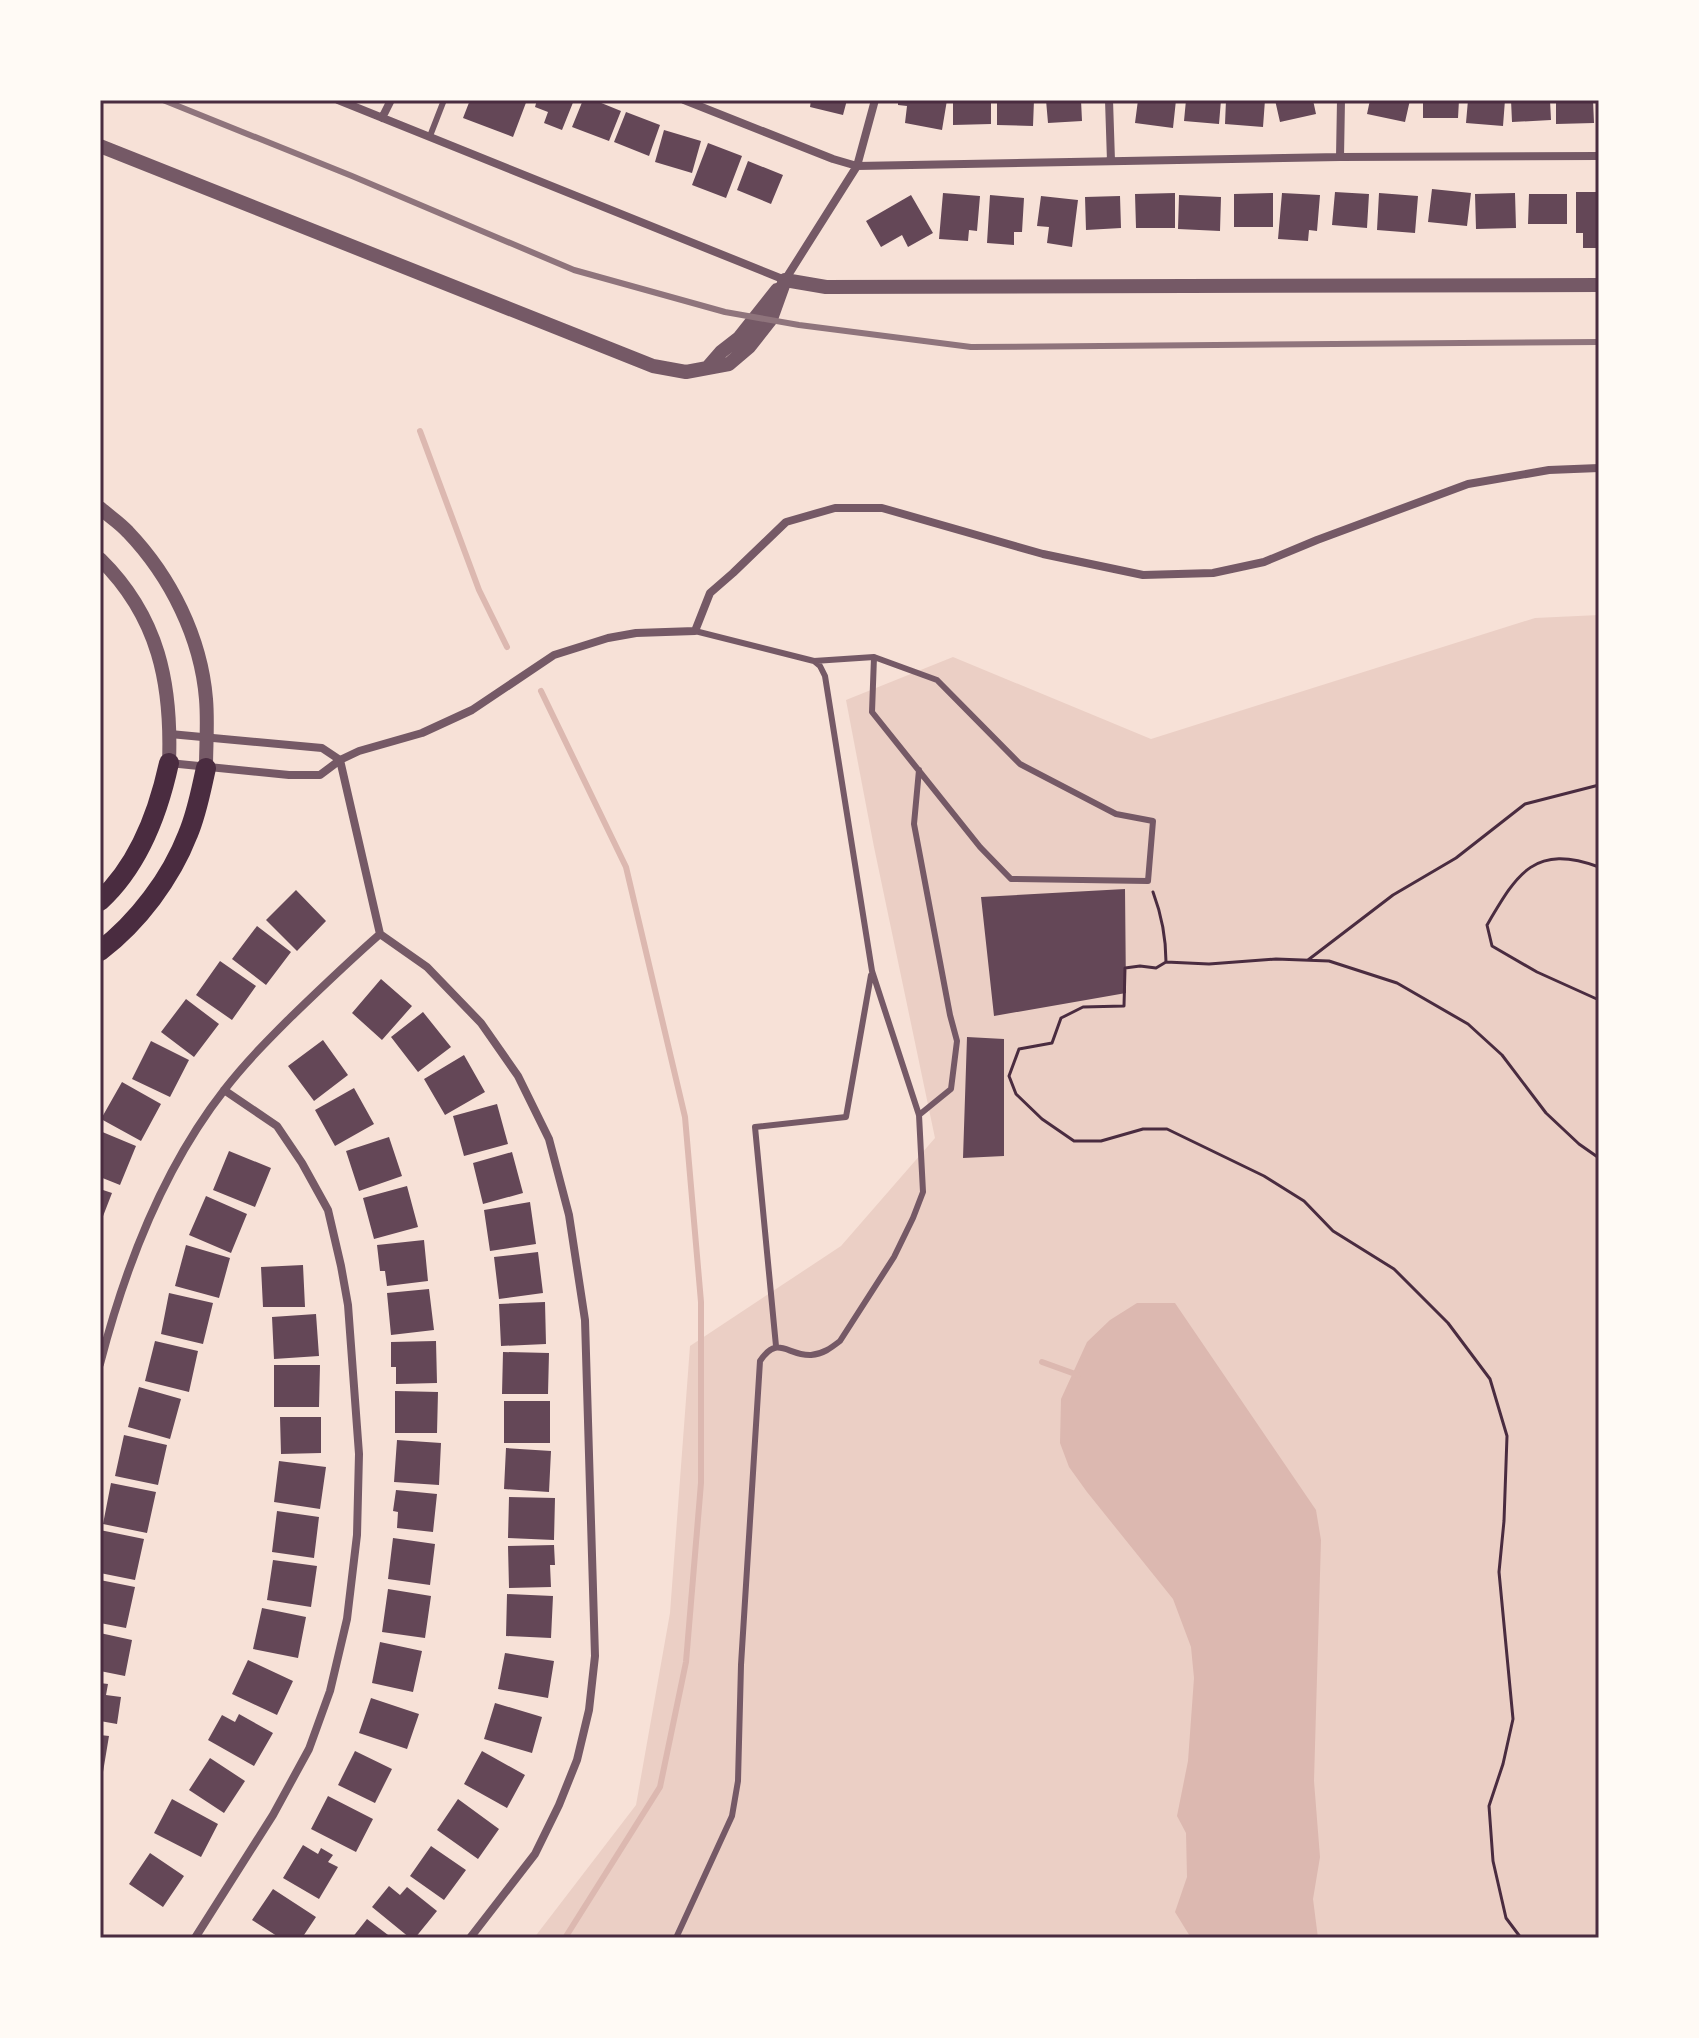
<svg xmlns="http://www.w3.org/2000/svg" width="1699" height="2038" font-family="'Crimson Pro',serif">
  <rect width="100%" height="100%" fill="#f7e1d7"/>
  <!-- green -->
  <path fill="#ebcfc5" d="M 1599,615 L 1599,1938 L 534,1938 L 636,1805 L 670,1613 L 690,1346 L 841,1246 L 935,1138 L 874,847 L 846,700 L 953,657 L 1151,739 L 1535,618 Z"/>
  <!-- water -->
  <path fill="#dcb8b0" d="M 1137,1303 L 1175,1303 L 1316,1510 L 1321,1540 L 1314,1781 L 1320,1857 L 1313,1899 L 1318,1938 L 1191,1938 L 1175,1912 L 1187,1877 L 1186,1833 L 1177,1816 L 1188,1761 L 1194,1678 L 1191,1647 L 1173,1599 L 1087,1492 L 1069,1467 L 1060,1443 L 1061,1399 L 1087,1342 L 1110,1320 Z"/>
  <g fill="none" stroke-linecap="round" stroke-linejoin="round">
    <!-- stream -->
    <path stroke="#dcb8b0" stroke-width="6" d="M 420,431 L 479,590 L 507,647
      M 541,691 L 626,867 L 685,1117 L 701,1302 L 701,1483 L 686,1662 L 660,1787 L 565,1938
      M 1042,1362 L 1078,1375"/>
  </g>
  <!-- building -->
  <path fill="#644757" d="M 470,100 L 527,100 L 513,137 L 463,118 Z
    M 537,100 L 574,100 L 562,130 L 544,123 L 548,112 L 535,107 Z
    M 583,100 L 594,100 L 621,111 L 609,141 L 572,127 Z
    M 811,100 L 847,100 L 843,115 L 810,107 Z
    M 898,100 L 947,100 L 942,130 L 905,123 L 907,106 L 898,105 Z
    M 953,100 L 991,100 L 991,124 L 953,125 Z
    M 997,100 L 1034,100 L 1033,126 L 997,125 Z
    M 1046,100 L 1081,100 L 1082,121 L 1048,123 Z
    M 1138,100 L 1176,100 L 1173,128 L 1135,123 Z
    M 1186,100 L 1221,100 L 1219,124 L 1184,121 Z
    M 1226,100 L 1265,100 L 1263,127 L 1225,124 Z
    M 1275,100 L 1313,100 L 1316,114 L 1280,122 Z
    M 1370,100 L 1410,100 L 1405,122 L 1367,114 Z
    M 1423,100 L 1459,100 L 1458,118 L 1423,118 Z
    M 1468,100 L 1505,100 L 1503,126 L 1466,123 Z
    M 1511,100 L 1550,100 L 1551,120 L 1512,122 Z
    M 1556,100 L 1593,100 L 1594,123 L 1556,124 Z
    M 626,112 L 660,125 L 649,156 L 614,142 Z
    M 664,130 L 701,141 L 692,173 L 655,162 Z
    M 708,143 L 742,156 L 726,198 L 692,185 Z
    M 748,161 L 783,175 L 771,204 L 737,190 Z
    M 1432,189 L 1471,193 L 1467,226 L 1428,222 Z
    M 1335,192 L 1369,194 L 1367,228 L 1332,225 Z
    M 1576,192 L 1599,192 L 1599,248 L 1583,248 L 1583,233 L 1576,233 Z
    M 943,193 L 980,196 L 977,231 L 969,230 L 968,241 L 939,239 Z
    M 1175,193 L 1175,228 L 1136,228 L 1135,194 Z
    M 1273,193 L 1273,227 L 1234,227 L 1234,194 Z
    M 1282,193 L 1320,195 L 1317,231 L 1309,230 L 1308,241 L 1278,239 Z
    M 1379,193 L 1418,196 L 1415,233 L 1377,230 Z
    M 1515,193 L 1516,228 L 1476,229 L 1475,194 Z
    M 1529,194 L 1567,194 L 1567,224 L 1528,224 Z
    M 911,195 L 933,233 L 908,247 L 902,235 L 881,247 L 866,221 Z
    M 990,195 L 1024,198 L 1022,232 L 1014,232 L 1014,245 L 987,243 Z
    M 1179,195 L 1221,197 L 1220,231 L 1178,229 Z
    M 1041,196 L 1078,200 L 1072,247 L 1047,243 L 1049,227 L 1037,226 Z
    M 1120,196 L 1121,228 L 1086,230 L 1085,197 Z
    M 1125,889 L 1126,993 L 994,1016 L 981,897 Z
    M 296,890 L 326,921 L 297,951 L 266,920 Z
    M 257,926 L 291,952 L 266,985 L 232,959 Z
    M 220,961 L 256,986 L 232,1020 L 196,995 Z
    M 381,979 L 412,1006 L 382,1040 L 352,1013 Z
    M 186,999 L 219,1024 L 194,1057 L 161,1032 Z
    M 423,1012 L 451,1047 L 418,1072 L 391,1037 Z
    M 967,1037 L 1004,1039 L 1004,1156 L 963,1158 Z
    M 323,1040 L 348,1075 L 314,1101 L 288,1066 Z
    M 151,1041 L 189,1060 L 170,1097 L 132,1079 Z
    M 464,1055 L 485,1092 L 445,1115 L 424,1079 Z
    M 122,1082 L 161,1104 L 141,1141 L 101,1119 Z
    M 354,1088 L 374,1124 L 335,1146 L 315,1110 Z
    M 497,1104 L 508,1144 L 464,1156 L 453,1116 Z
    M 100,1131 L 136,1146 L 120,1185 L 100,1177 Z
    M 389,1137 L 402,1176 L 359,1191 L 346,1151 Z
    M 229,1151 L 271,1168 L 255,1207 L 213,1190 Z
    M 512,1152 L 523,1193 L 483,1204 L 473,1163 Z
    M 407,1186 L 418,1227 L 374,1239 L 363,1198 Z
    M 100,1189 L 112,1193 L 100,1224 Z
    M 206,1196 L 247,1214 L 231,1253 L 189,1235 Z
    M 530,1202 L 536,1244 L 490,1251 L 484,1210 Z
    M 424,1240 L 428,1281 L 387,1286 L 385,1271 L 380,1271 L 377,1245 Z
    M 186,1245 L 230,1258 L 219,1298 L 175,1286 Z
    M 538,1252 L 543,1293 L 499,1299 L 494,1257 Z
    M 303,1265 L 305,1307 L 263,1307 L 261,1267 Z
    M 429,1289 L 434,1330 L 391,1335 L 387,1293 Z
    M 169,1293 L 213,1303 L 203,1344 L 161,1334 Z
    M 545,1302 L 546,1344 L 501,1346 L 499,1304 Z
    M 316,1314 L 319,1356 L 274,1359 L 272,1317 Z
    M 155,1341 L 198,1351 L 189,1392 L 145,1381 Z
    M 436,1341 L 437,1383 L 396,1384 L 396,1367 L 391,1367 L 391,1342 Z
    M 503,1352 L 549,1353 L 548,1394 L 502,1394 Z
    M 274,1365 L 320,1365 L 319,1407 L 274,1407 Z
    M 139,1387 L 181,1399 L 170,1439 L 128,1427 Z
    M 395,1391 L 438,1392 L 437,1433 L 395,1433 Z
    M 504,1401 L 550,1401 L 550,1443 L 504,1443 Z
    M 280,1417 L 321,1417 L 321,1453 L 281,1454 Z
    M 124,1435 L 167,1445 L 158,1485 L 115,1476 Z
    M 397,1440 L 441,1443 L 439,1485 L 394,1482 Z
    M 506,1448 L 551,1451 L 549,1492 L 504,1489 Z
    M 279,1461 L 326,1467 L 320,1509 L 274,1502 Z
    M 111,1483 L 156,1492 L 147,1533 L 103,1524 Z
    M 396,1490 L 437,1494 L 433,1532 L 397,1528 L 398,1512 L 393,1511 Z
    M 509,1497 L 555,1498 L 554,1540 L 508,1538 Z
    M 277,1511 L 319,1517 L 314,1558 L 272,1552 Z
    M 100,1530 L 144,1539 L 135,1580 L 100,1573 Z
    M 393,1538 L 435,1544 L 430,1585 L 388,1579 Z
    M 554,1545 L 555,1565 L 550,1565 L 551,1587 L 509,1588 L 508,1546 Z
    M 273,1560 L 317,1566 L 311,1607 L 267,1600 Z
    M 100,1580 L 135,1587 L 126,1628 L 100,1623 Z
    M 388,1589 L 431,1596 L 425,1638 L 382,1632 Z
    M 507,1594 L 553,1596 L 551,1638 L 506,1636 Z
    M 262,1608 L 306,1617 L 298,1658 L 253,1649 Z
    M 100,1633 L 132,1640 L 125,1676 L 100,1671 Z
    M 380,1642 L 422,1651 L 413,1692 L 372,1683 Z
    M 505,1653 L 554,1661 L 548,1698 L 498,1689 Z
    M 248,1660 L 293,1681 L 277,1715 L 232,1694 Z
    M 100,1683 L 108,1684 L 106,1695 L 121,1697 L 117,1724 L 100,1721 Z
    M 371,1698 L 419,1714 L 407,1749 L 359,1733 Z
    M 495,1703 L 542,1717 L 532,1753 L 484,1739 Z
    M 239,1714 L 273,1733 L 254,1766 L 208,1740 L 222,1715 L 235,1722 Z
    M 100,1735 L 109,1736 L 103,1772 L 100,1772 Z
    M 355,1751 L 392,1769 L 375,1803 L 338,1785 Z
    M 482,1751 L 525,1775 L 507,1808 L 464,1784 Z
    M 210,1758 L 245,1781 L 224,1813 L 189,1790 Z
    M 328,1796 L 373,1819 L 356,1852 L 311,1829 Z
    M 172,1799 L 218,1824 L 201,1857 L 154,1833 Z
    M 458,1799 L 499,1829 L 478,1859 L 437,1830 Z
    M 303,1845 L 318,1854 L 321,1848 L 333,1855 L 328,1862 L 338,1867 L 319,1899 L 283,1878 Z
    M 431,1846 L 466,1870 L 444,1900 L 410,1876 Z
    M 150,1853 L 184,1876 L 163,1907 L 129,1884 Z
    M 389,1886 L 400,1895 L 407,1887 L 437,1911 L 415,1938 L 410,1938 L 372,1907 Z
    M 273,1889 L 316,1917 L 302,1938 L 280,1938 L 252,1920 Z
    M 367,1919 L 392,1938 L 352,1938 Z"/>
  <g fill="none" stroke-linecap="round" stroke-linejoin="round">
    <!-- path -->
    <path stroke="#4a2c40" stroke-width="3" d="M 1599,867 C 1534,843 1517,874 1487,925 L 1492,946 L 1537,972 L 1599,1000
      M 1153,892 C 1162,916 1166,937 1166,962 L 1156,968 L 1140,966 L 1125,968 L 1124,1006 L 1083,1007 L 1061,1018 L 1052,1043 L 1019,1049 L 1009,1076 L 1016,1094 L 1042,1119 L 1074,1141 L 1101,1141 L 1143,1129 L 1167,1129 L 1264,1176 L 1304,1201 L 1333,1231 L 1394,1269 L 1448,1323 L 1490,1379 L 1507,1436 L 1504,1521 L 1499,1572 L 1513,1719 L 1503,1764 L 1489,1806 L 1493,1861 L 1506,1918 L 1521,1938
      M 1308,960 L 1393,895 L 1456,858 L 1525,804 L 1599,785
      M 1166,962 L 1209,964 L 1276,959 L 1329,961 L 1397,983 L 1468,1024 L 1502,1055 L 1546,1113 L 1579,1144 L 1599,1158"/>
    <!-- service -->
    <path stroke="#755966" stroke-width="6" d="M 430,136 L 444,100
      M 814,661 L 874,657 L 937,680 L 1020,764 L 1116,814 L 1153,821 L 1148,881 L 1011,879 L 980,847 L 872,712 L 874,657
      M 919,770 L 914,824 L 950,1015 L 957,1041 L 951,1089 L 919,1115
      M 776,1346 L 755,1127 L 846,1117 L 871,975
      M 676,1938 L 732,1816 L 738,1781 L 741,1665 L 760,1361 C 778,1334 787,1356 811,1355 C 823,1354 831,1348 840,1341 L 894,1257 L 913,1218 L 923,1192 L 919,1115 L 872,971 L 825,676 L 820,666 L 814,661 L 695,631"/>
    <!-- minor -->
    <path stroke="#755966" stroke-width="8" d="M 338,100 L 785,280 L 857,166 L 875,100
      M 684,100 L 833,159 L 857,166 L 1340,157 L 1599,156
      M 1109,100 L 1111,161
      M 382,118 L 391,100
      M 1340,157 L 1341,100
      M 170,734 L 322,748 L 340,760
      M 340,760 L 380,934
      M 169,763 L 289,775 L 320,775 L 340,760 L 359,751 L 422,733 L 472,710 L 554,655 L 608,638 L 636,633 L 695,631 L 710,593 L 733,573 L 786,522 L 835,508 L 882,508 L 1043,554 L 1143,575 L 1213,573 L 1264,562 L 1317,540 L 1468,484 L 1549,470 L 1599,468
      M 380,934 L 427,967 L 481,1023 L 518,1076 L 549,1139 L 569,1215 L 585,1320 L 595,1656 L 589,1710 L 577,1760 L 559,1805 L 535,1854 L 470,1938
      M 100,1364 C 125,1267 163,1168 225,1089 C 245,1063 268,1040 291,1017 C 320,989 349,961 380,934
      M 195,1938 L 273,1815 L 309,1749 L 330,1691 L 347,1619 L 357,1535 L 359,1454 L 348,1305 L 341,1266 L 328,1210 L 302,1163 L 277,1126 L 224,1090"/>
    <!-- tertiary -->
    <path stroke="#755966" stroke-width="14" d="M 100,146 L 653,366 L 686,372 L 729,364 L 749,347 L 771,319 L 785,280
      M 785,280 L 826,287 L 1599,285
      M 708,367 L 721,352 L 739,338 L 777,290
      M 100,508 C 109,516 120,523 128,532 C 171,577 201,638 206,699 C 208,722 206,746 206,768
      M 100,559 C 159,617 172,684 169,763"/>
    <!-- trunk -->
    <path stroke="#4a2c40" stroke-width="20" d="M 100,901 C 139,865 158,814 169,763
      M 100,951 C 138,922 171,878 188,834 C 197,813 201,790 206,768"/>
    <!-- rail -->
    <path stroke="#8f747c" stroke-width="6" d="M 163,100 L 352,176 L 574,270 L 725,312 L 799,325 L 971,347 L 1599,342"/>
  </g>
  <!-- border -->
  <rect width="1699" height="2038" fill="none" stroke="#fffaf5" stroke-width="204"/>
  <rect x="102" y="102" width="1495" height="1834" fill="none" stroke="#4a2c40" stroke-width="3"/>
</svg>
